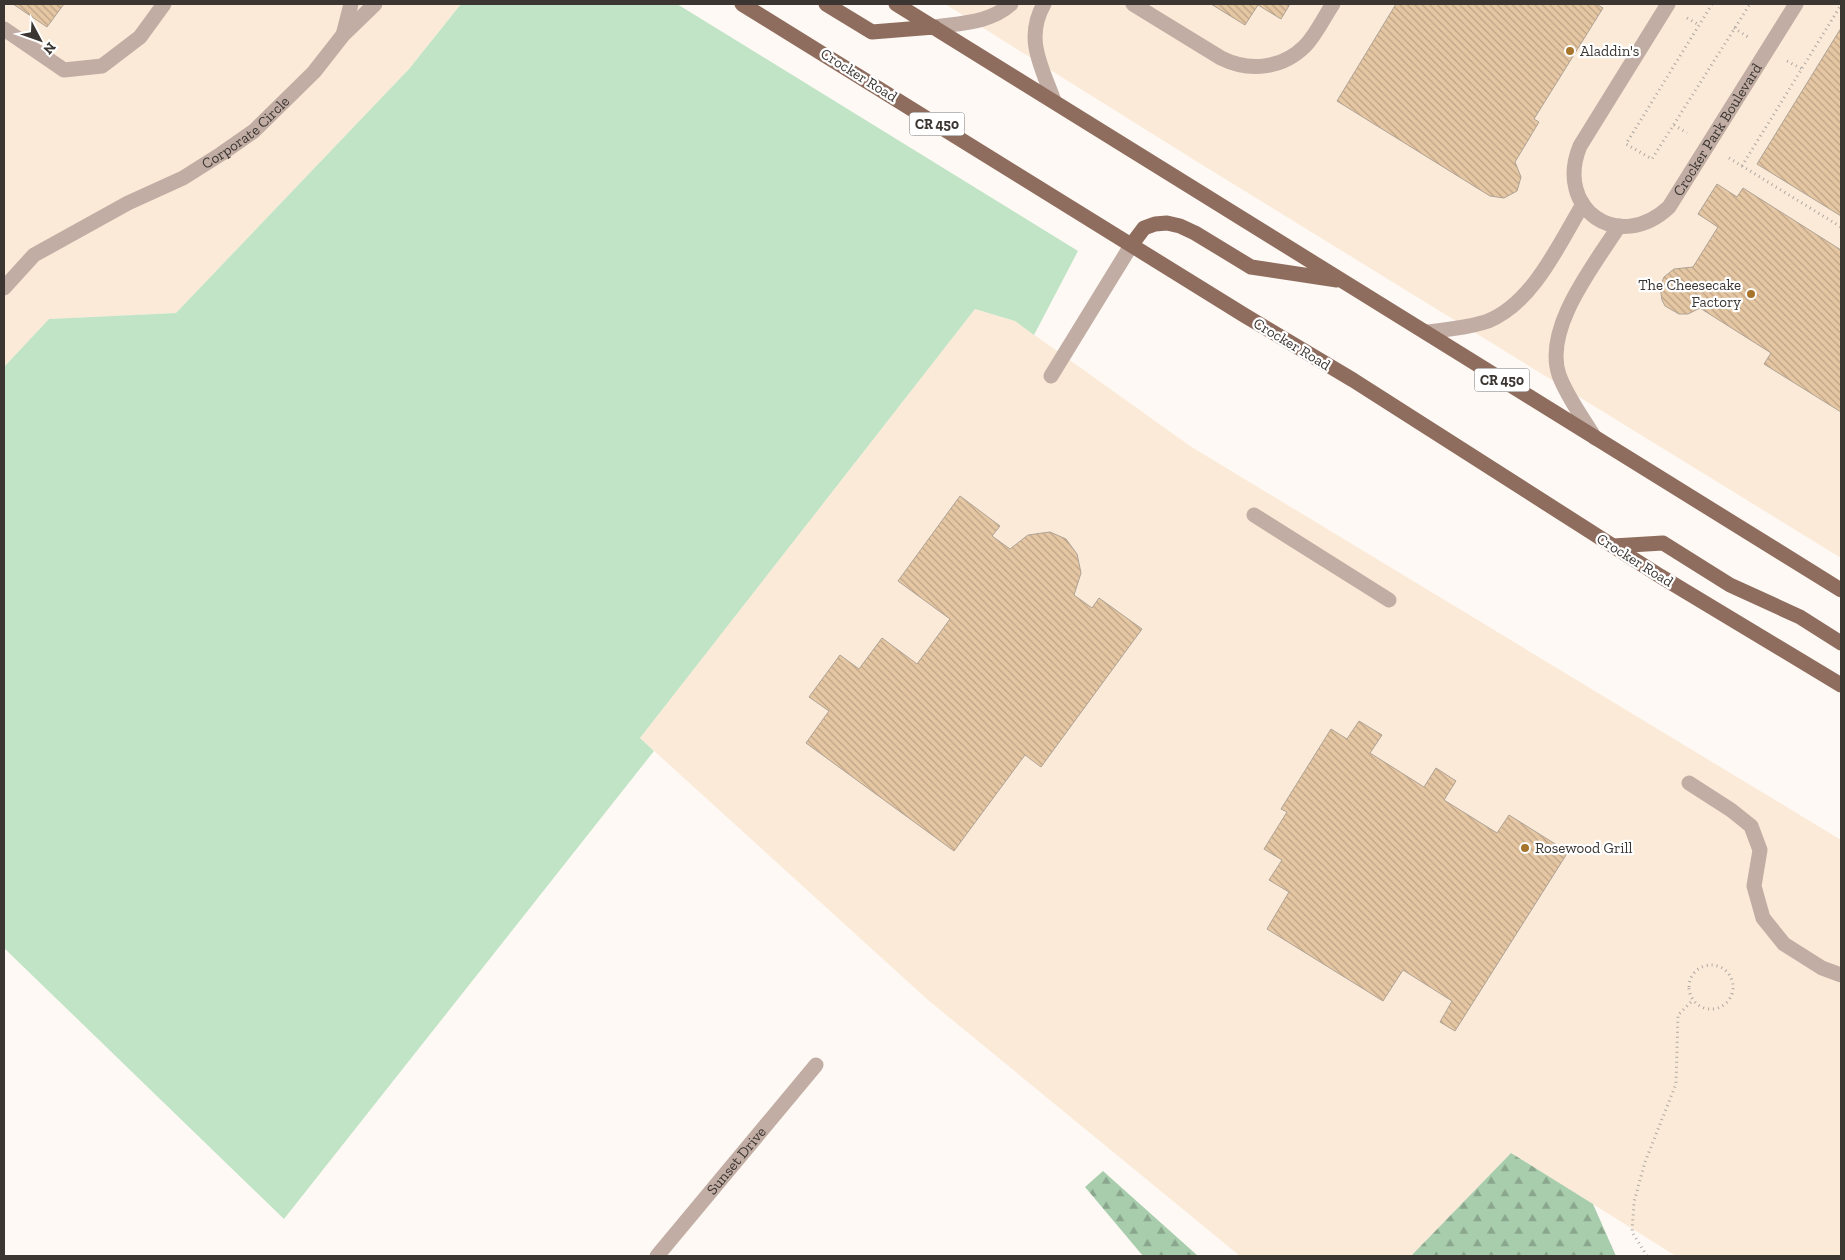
<svg xmlns="http://www.w3.org/2000/svg" width="1845" height="1260" font-family="'Zilla Slab',serif">
  <defs>
    <pattern id="forest-firs" width="22" height="20" patternUnits="userSpaceOnUse" patternTransform="scale(1.25)"><rect width="22" height="20" fill="#a8cdad"/><path d="M5 1l3.5 6h-7zM16 11l3.5 6h-7z" fill="#8aa78d"/></pattern>
    <pattern id="building-back-hatch" width="6" height="6" patternUnits="userSpaceOnUse" patternTransform="scale(1.25)"><rect width="6" height="6" fill="#e6c7a3"/><path d="M-1 5l2 2M0 0l6 6M5-1l2 2" fill="none" stroke="#bca285"/></pattern>
  </defs>
  <rect width="100%" height="100%" fill="#fef9f4"/>
  <!-- built -->
  <path fill="#fbead7" d="M 4,4 L 461,4 L 409,69 L 176,313 L 49,319 L 4,367 Z
    M 945,4 L 1841,4 L 1841,558 L 1196,161 Z
    M 975,309 L 1015,321 L 1190,446 L 1841,840 L 1841,1256 L 1676,1256 L 1511,1153 L 1411,1256 L 1240,1256 L 928,1000 L 640,738 Z"/>
  <!-- grass -->
  <path fill="#c0e4c5" d="M 461,4 L 677,4 L 1078,251 L 1034,335 L 1015,321 L 975,309 L 640,738 L 654,751 L 284,1219 L 4,948 L 4,367 L 49,319 L 176,313 L 409,69 Z"/>
  <!-- forest -->
  <path fill="url(#forest-firs)" d="M 1511,1153 L 1593,1204 L 1616,1256 L 1411,1256 Z
    M 1103,1171 L 1198,1256 L 1143,1256 L 1085,1187 Z"/>
  <!-- building -->
  <path fill="url(#building-back-hatch)" stroke="#aea397" d="M 13,4 L 64,4 L 47,27 Z
    M 1211,4 L 1290,4 L 1281,19 L 1258,5 L 1245,25 Z
    M 1396,4 L 1596,4 L 1603,8 L 1534,119 L 1539,122 L 1515,162 L 1521,177 L 1517,191 L 1504,198 L 1490,196 L 1337,101 Z
    M 1841,28 L 1841,216 L 1757,164 Z
    M 1717,184 L 1737,197 L 1743,188 L 1841,250 L 1841,412 L 1764,364 L 1771,353 L 1700,308 L 1688,314 L 1679,314 L 1665,306 L 1662,300 L 1660,287 L 1664,277 L 1674,269 L 1693,267 L 1718,227 L 1698,214 Z
    M 960,496 L 1000,526 L 992,536 L 1010,549 L 1028,535 L 1050,532 L 1066,539 L 1077,554 L 1081,573 L 1074,595 L 1092,608 L 1099,598 L 1142,629 L 1041,767 L 1025,755 L 954,851 L 806,743 L 829,711 L 809,697 L 840,655 L 859,669 L 882,638 L 917,664 L 950,619 L 898,581 Z
    M 1359,721 L 1382,735 L 1370,753 L 1424,787 L 1436,768 L 1456,781 L 1444,800 L 1497,833 L 1509,815 L 1568,852 L 1455,1031 L 1440,1022 L 1452,1001 L 1403,970 L 1383,1001 L 1267,929 L 1289,892 L 1269,880 L 1282,860 L 1264,849 L 1287,812 L 1281,809 L 1331,729 L 1347,739 Z"/>
  <g fill="none" stroke-linecap="round" stroke-linejoin="round">
    <!-- path -->
    <path stroke="#ada8a3" stroke-width="3" stroke-dasharray="1 4" stroke-linecap="butt" d="M 1712,4 L 1626,144 L 1652,159 L 1750,4
      M 1687,18 L 1699,25
      M 1734,28 L 1748,37
      M 1787,61 L 1802,69
      M 1674,125 L 1687,133
      M 1729,158 L 1841,227
      M 1742,166 L 1841,5
      M1689 987a22 22 0 1 1 44 0a22 22 0 1 1-44 0Z
      M 1647,1256 L 1632,1232 L 1634,1202 L 1645,1162 L 1676,1084 L 1678,1015 L 1693,1000"/>
    <!-- minor -->
    <g stroke="#c1ada4" stroke-width="15">
      <path d="M 1044,4 C 1024,39 1042,67 1054,101"/>
      <path d="M 1133,4 L 1221,58 C 1249,72 1282,69 1305,46 C 1316,35 1324,17 1333,4"/>
      <path id="s1" d="M 1668,4 L 1580,146 C 1554,209 1619,254 1669,207 L 1796,4"/>
      <path d="M 934,27 C 961,23 990,23 1011,4"/>
      <path d="M 4,29 L 64,70 L 102,66 L 140,37 L 164,4"/>
      <path d="M 343,35 L 351,4"/>
      <path id="s2" d="M 4,288 L 34,255 L 128,203 L 183,178 L 221,154 L 254,131 L 314,72 L 343,35 L 375,4"/>
      <path d="M 1428,332 C 1447,329 1469,328 1488,321 C 1533,303 1559,244 1583,204"/>
      <path d="M 1051,376 L 1132,244"/>
      <path d="M 1595,438 C 1583,418 1567,397 1559,375 C 1543,328 1595,264 1619,226"/>
      <path d="M 1254,515 L 1389,600"/>
      <path d="M 1689,783 L 1731,810 L 1751,826 L 1760,850 L 1754,886 L 1763,918 L 1784,944 L 1822,968 L 1841,975"/>
      <path id="s3" d="M 657,1256 L 816,1065"/>
    </g>
    <!-- major -->
    <path stroke="#8f6d5e" stroke-width="15" d="M 742,4 L 1244,315 L 1353,380 L 1660,576 L 1841,685
      M 826,4 L 872,32 L 934,27
      M 896,4 C 1211,198 1525,395 1841,590
      M 1132,244 L 1144,228 L 1155,224 L 1167,223 L 1180,226 L 1195,233 L 1251,267 L 1337,280
      M 1613,546 L 1663,543 L 1730,585 L 1800,617 L 1841,643"/>
  </g>
  <!-- markers -->
  <g fill="#a7742c" stroke="#fff" stroke-width="2">
    <circle cx="1570" cy="51" r="5"/>
    <circle cx="1751" cy="294" r="5"/>
    <circle cx="1525" cy="848" r="5"/>
  </g>
  <g text-anchor="middle" stroke-width="4.5" stroke-linejoin="round" paint-order="stroke">
    <!-- shield labels -->
    <g fill="#fff" stroke="#767270" stroke-width="1">
      <rect x="909.5" y="112.5" width="55" height="23" rx="4"/>
      <rect x="1474.5" y="368.5" width="55" height="23" rx="4"/>
    </g>
    <g font-size="14" font-weight="bold" fill="#3b3632">
      <text x="937" y="129">CR 450</text>
      <text x="1502" y="385">CR 450</text>
    </g>
    <!-- poi labels -->
    <g font-size="15" fill="#3b3632" stroke="#fff" text-anchor="start">
      <text x="1580" y="56">Aladdin's</text>
      <text x="1741" y="290" text-anchor="end">The Cheesecake<tspan x="1741" dy="17">Factory</tspan></text>
      <text x="1535" y="853">Rosewood Grill</text>
    </g>
    <!-- street labels -->
    <g font-size="15" fill="#3b3632" stroke="#fff">
      <text transform="translate(859 75) rotate(32)" y="5">Crocker Road</text>
      <text dy="5" stroke="none"><textPath href="#s1" startOffset="418">Crocker Park Boulevard</textPath></text>
      <text dy="5" stroke="none"><textPath href="#s2" startOffset="290">Corporate Circle</textPath></text>
      <text transform="translate(1292 344) rotate(31)" y="5">Crocker Road</text>
      <text transform="translate(1635 560) rotate(32)" y="5">Crocker Road</text>
      <text dy="5" stroke="none"><textPath href="#s3" startOffset="124">Sunset Drive</textPath></text>
    </g>
  </g>
  <!-- border -->
  <rect width="1845" height="1260" fill="none" stroke="#3b3632" stroke-width="10"/>
  <!-- north arrow -->
  <g transform="translate(40 40) rotate(131)" stroke="#ffffff" stroke-width="4" paint-order="stroke">
  <path d="M0-4L9 19L0 12L-9 19Z" fill="#3b3632"/>
  <text y="-8" font-size="14" font-weight="bold" text-anchor="middle" fill="#3b3632">N</text>
  </g>
</svg>
